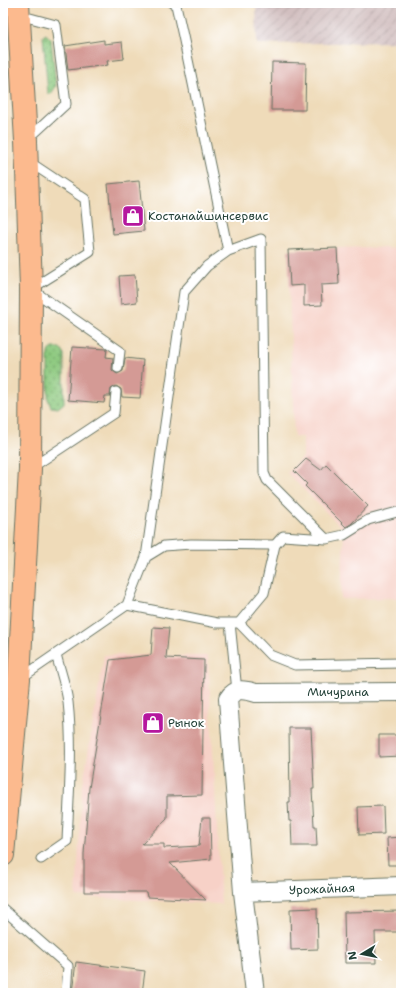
<svg xmlns="http://www.w3.org/2000/svg" width="404" height="996" font-family="'Shantell Sans',sans-serif">
  <defs>
    <pattern id="industrial-furrows" width="10" height="10" patternUnits="userSpaceOnUse"><rect width="10" height="10" fill="#d2bfc0"/><path d="M-1 1l2-2M0 10L10 0M9 11l2-2" fill="none" stroke="#aa9c9d"/></pattern>
    <pattern id="green-dots" width="8" height="8" patternUnits="userSpaceOnUse"><rect width="8" height="8" fill="#8bc87d"/><path d="M2 2h.1M6 6h.1" fill="none" stroke="#71a467" stroke-width="1.8" stroke-linecap="round"/></pattern>
  </defs>
  <rect width="100%" height="100%" fill="#fff"/>
  <filter id="ink" filterUnits="userSpaceOnUse"><feTurbulence type="fractalNoise" baseFrequency=".025" numOctaves="2"/><feDisplacementMap in="SourceGraphic" scale="8" xChannelSelector="R" yChannelSelector="G"/><feConvolveMatrix kernelMatrix="1 2 1 2 8 2 1 2 1" color-interpolation-filters="sRGB"/></filter>
  <filter id="wash" filterUnits="userSpaceOnUse"><feTurbulence type="fractalNoise" baseFrequency=".012" numOctaves="4" result="noise"/><feDisplacementMap in="SourceGraphic" scale="16" xChannelSelector="R" yChannelSelector="G"/><feGaussianBlur stdDeviation="0.9" result="paint"/><feColorMatrix in="noise" values="0 0 0 0 0 0 0 0 0 0 0 0 0 0 0 0 0 1.4 0 .05"/><feComposite in="paint" operator="in"/></filter>
  <g filter="url(#wash)">
    <rect width="100%" height="100%" fill="#efdbb9"/>
    <!-- built -->
    <path fill="#f7d1c7" d="M 362,247 L 401,249 L 401,598 L 341,599 L 344,530 L 287,473 L 303,457 L 303,437 L 294,437 L 288,250 Z
      M 104,655 L 208,656 L 221,904 L 76,897 L 82,790 Z"/>
    <!-- industrial -->
    <path fill="url(#industrial-furrows)" d="M 256,3 L 401,3 L 401,42 L 257,44 Z"/>
    <!-- green -->
    <path fill="url(#green-dots)" stroke="#558258" d="M 46,34 L 51,39 L 56,86 L 51,94 L 48,94 L 43,36 Z
      M 53,348 L 60,348 L 64,354 L 64,403 L 58,408 L 51,407 L 48,399 L 48,352 Z"/>
    <g id="blocks">
      <!-- building -->
      <path fill="#d49a95" d="M 104,40 L 104,44 L 122,42 L 124,59 L 107,61 L 108,65 L 68,70 L 65,46 Z
        M 272,62 L 306,63 L 305,110 L 271,110 Z
        M 139,181 L 144,231 L 113,234 L 108,184 Z
        M 337,248 L 339,284 L 321,285 L 322,305 L 304,306 L 304,285 L 290,286 L 288,250 Z
        M 135,275 L 137,302 L 121,304 L 119,276 Z
        M 72,347 L 107,349 L 106,357 L 113,358 L 112,370 L 117,374 L 123,371 L 125,358 L 143,360 L 140,398 L 122,397 L 121,389 L 116,386 L 111,389 L 110,396 L 105,396 L 104,403 L 68,400 Z
        M 306,459 L 321,470 L 326,464 L 368,506 L 351,524 L 346,527 L 305,486 L 307,484 L 294,471 Z
        M 153,627 L 169,628 L 166,658 L 204,660 L 202,795 L 167,796 L 167,818 L 142,844 L 164,844 L 164,848 L 199,846 L 202,818 L 210,818 L 211,859 L 170,863 L 206,900 L 147,897 L 146,892 L 84,892 L 84,854 L 89,788 L 110,660 L 151,655 Z
        M 289,728 L 311,728 L 314,789 L 312,789 L 314,826 L 316,826 L 317,846 L 292,846 L 291,821 L 289,821 L 288,802 L 290,802 Z
        M 379,735 L 401,735 L 401,756 L 379,757 Z
        M 383,806 L 384,834 L 359,835 L 358,807 Z
        M 401,837 L 401,865 L 388,865 L 387,838 Z
        M 317,908 L 318,949 L 291,950 L 290,909 Z
        M 401,911 L 401,932 L 375,932 L 376,963 L 345,963 L 344,912 Z
        M 76,962 L 145,971 L 142,993 L 72,993 Z"/>
    </g>
  </g>
  <g filter="url(#ink)">
    <use href="#blocks" fill-opacity="0" stroke="#687463" stroke-width="1"/>
    <g fill="none" stroke-linecap="round" stroke-linejoin="round">
      <!-- lane casing -->
      <g stroke="#687463" stroke-width="11">
        <path id="lane" d="M 172,3 L 176,5 L 183,36 L 228,251
          M 19,15 L 56,25 L 66,104 L 27,140
          M 28,161 L 85,199 L 90,252 L 31,289 L 120,351 L 118,368
          M 31,468 L 114,413 L 116,392
          M 146,557 L 164,546 L 191,544 L 275,545
          M 127,605 L 217,623 L 239,623 L 264,593 L 275,545 L 283,536 L 326,539 L 344,535 L 368,520 L 401,511
          M 230,623 L 237,691
          M 239,623 L 270,655 L 295,665 L 401,663
          M 21,678 L 127,605 L 146,557 L 184,292 L 207,266 L 228,251 L 261,239 L 264,473 L 267,480 L 326,539
          M 41,859 L 67,841 C 69,795 73,748 68,702 C 66,686 60,670 56,654
          M 3,909 L 68,966 L 66,993"/>
      </g>
      <!-- street casing -->
      <g stroke="#687463" stroke-width="20">
        <path id="street" d="M 243,892 L 401,886
          M 255,993 L 243,892 L 228,699 C 235,687 245,690 256,693 L 401,692"/>
      </g>
      <!-- highway casing -->
      <g stroke="#687463" stroke-width="24">
        <path id="highway" d="M 3,855 L 19,679 L 30,469 L 31,289 L 26,141 L 18,3"/>
      </g>
      <!-- lane -->
      <use href="#lane" stroke="#fff" stroke-width="9"/>
      <!-- street -->
      <use href="#street" stroke="#fff" stroke-width="18"/>
      <!-- highway -->
      <use href="#highway" stroke="#fcba8e" stroke-width="22"/>
    </g>
  </g>
  <!-- icons -->
  <defs>
    <g id="shop-square" transform="scale(1.15)"><rect x="-9" y="-9" width="18" height="18" rx="4" fill="#b5179e" stroke="#fff"/><path d="M-5-2.5h2.3a2.7 3.5 0 0 1 5.4 0H5L5.5 6h-11ZM-1.5-2.5h3a1.5 2.3 0 0 0-3 0Z" fill="#fff"/></g>
  </defs>
  <g fill-rule="evenodd">
    <use href="#shop-square" x="133" y="216"/>
    <use href="#shop-square" x="153" y="723"/>
  </g>
  <g text-anchor="middle" stroke-width="4" stroke-linejoin="round" paint-order="stroke">
    <!-- poi labels -->
    <g font-size="12" fill="#1f3d34" stroke="#fff" text-anchor="start">
      <text x="148" y="220">Костанайшинсервис</text>
      <text x="168" y="727">Рынок</text>
    </g>
    <!-- street labels -->
    <g font-size="12" fill="#1f3d34" stroke="#fff">
      <text x="338" y="696">Мичурина</text>
      <text transform="translate(322 889) rotate(-2)" y="4">Урожайная</text>
    </g>
  </g>
  <!-- margin -->
  <rect width="404" height="996" fill="none" stroke="#fff" stroke-width="16"/>
  <!-- north arrow -->
  <g transform="translate(362 954) rotate(260)" stroke="#ffffff" stroke-width="3" paint-order="stroke">
  <path d="M0-3L7 15L0 10L-7 15Z" fill="#1f3d34"/>
  <text y="-6" font-size="11" font-weight="bold" text-anchor="middle" fill="#1f3d34">N</text>
  </g>
</svg>
